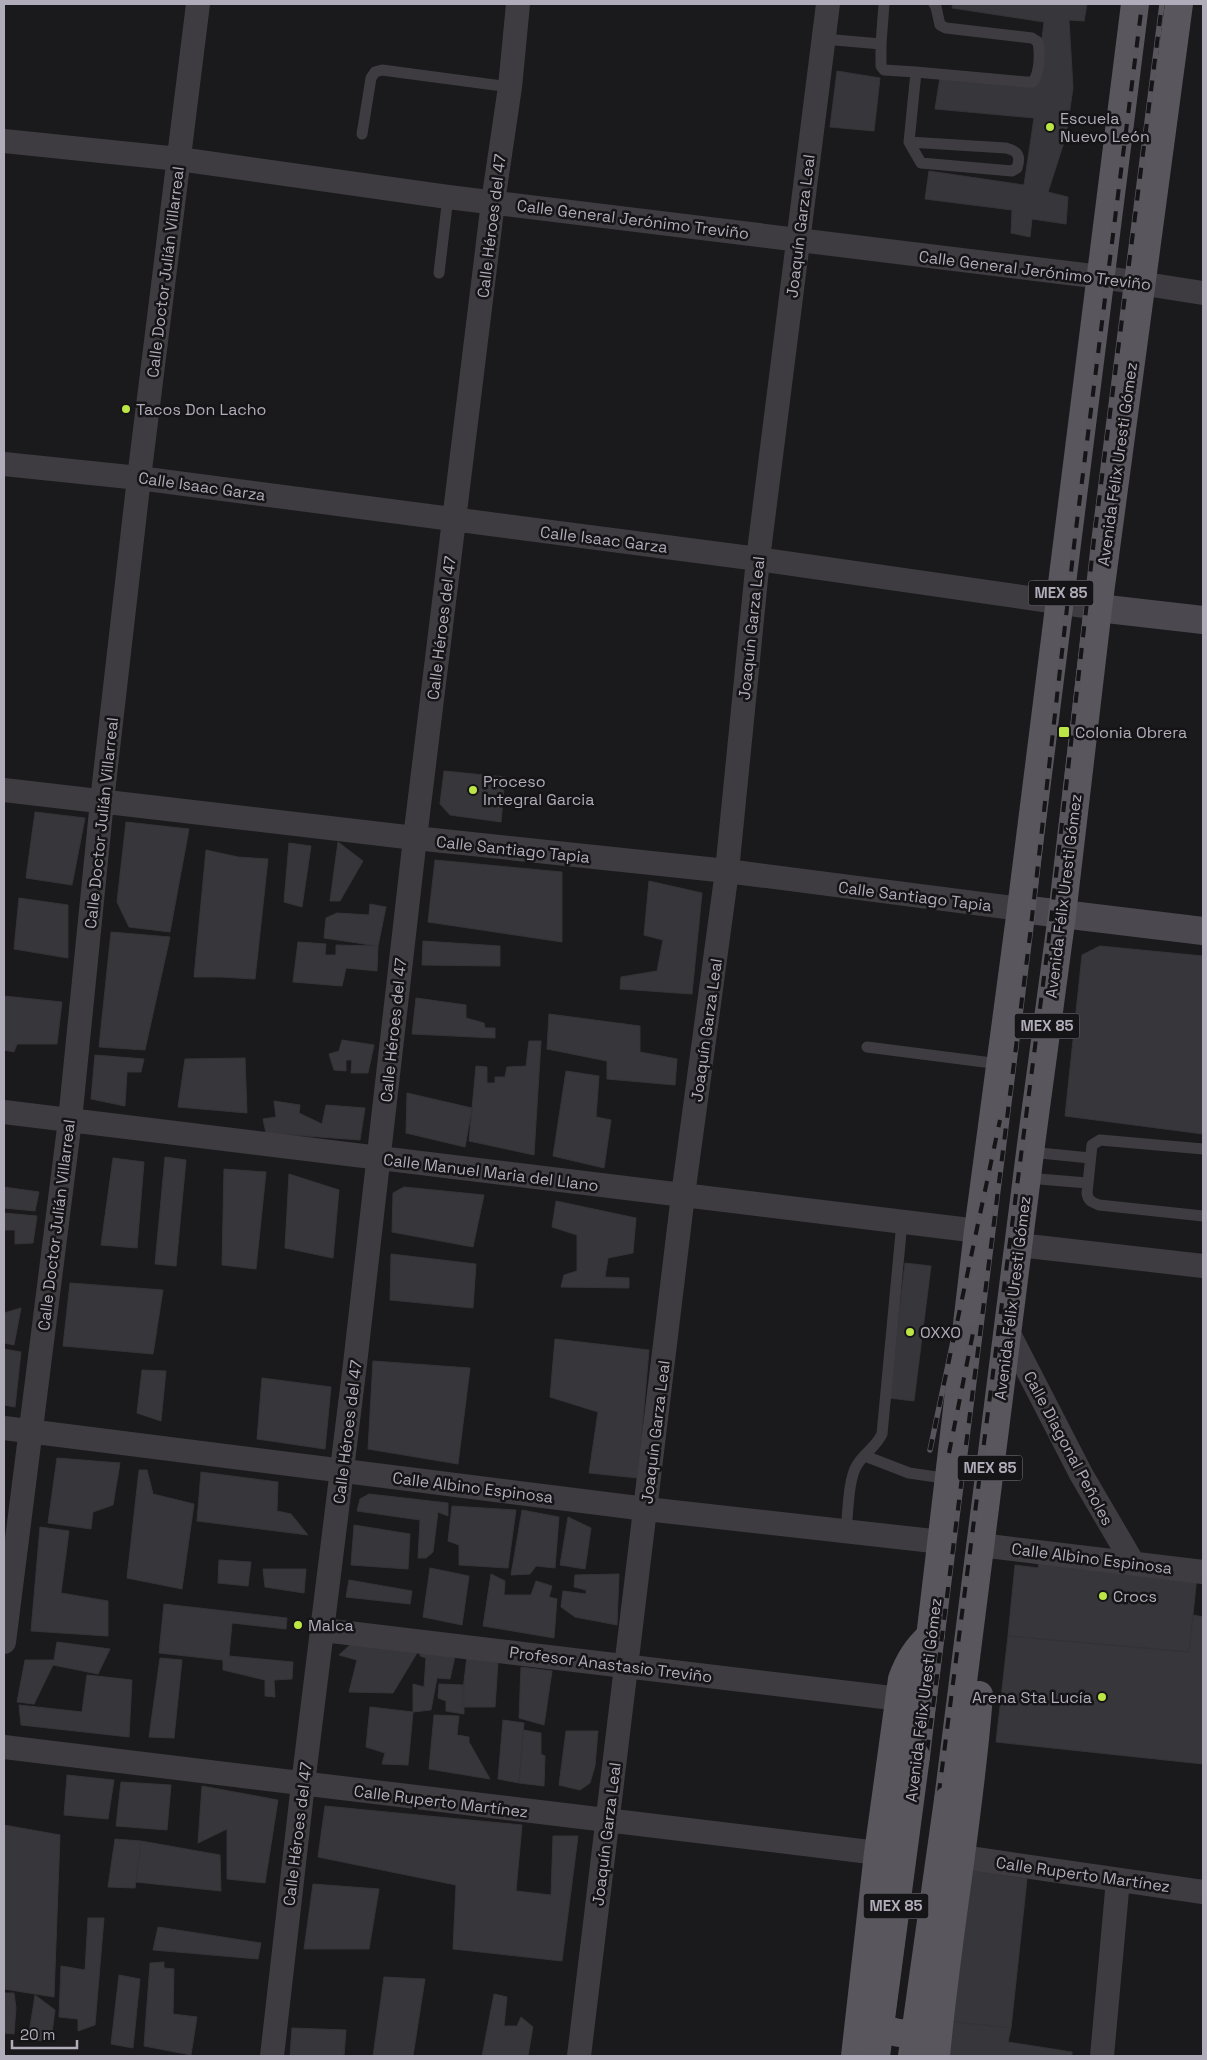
<svg xmlns="http://www.w3.org/2000/svg" width="1207" height="2060" font-family="'Space Grotesk',sans-serif">
  <rect width="100%" height="100%" fill="#1a191b"/>
  <!-- building -->
  <path fill="#37363a" stroke="#353337" d="M 953,4 L 1087,4 L 1084,21 L 1069,20 L 1073,88 L 1066,136 L 1048,192 L 1068,197 L 1066,224 L 1032,219 L 1030,237 L 1011,233 L 1012,210 L 925,199 L 929,171 L 1024,185 L 1034,118 L 935,109 L 940,77 L 1036,87 L 1044,22 L 952,8 Z
    M 837,71 L 880,78 L 874,131 L 830,127 Z
    M 444,771 L 505,777 L 501,822 L 450,815 L 440,804 Z
    M 35,812 L 85,818 L 72,885 L 26,878 Z
    M 126,822 L 189,829 L 170,932 L 129,927 L 117,902 Z
    M 338,842 L 363,861 L 340,901 L 330,901 Z
    M 289,843 L 311,846 L 302,907 L 284,902 Z
    M 206,850 L 238,857 L 268,859 L 255,979 L 221,977 L 194,977 Z
    M 435,860 L 562,872 L 562,942 L 428,922 Z
    M 649,881 L 702,893 L 692,994 L 620,989 L 621,977 L 657,971 L 663,940 L 644,935 Z
    M 19,898 L 68,905 L 68,958 L 14,949 Z
    M 370,904 L 386,907 L 378,946 L 324,938 L 326,918 L 337,913 L 369,915 Z
    M 111,932 L 170,937 L 145,1050 L 99,1047 Z
    M 423,941 L 500,946 L 500,966 L 422,965 Z
    M 298,942 L 326,944 L 325,955 L 336,955 L 336,945 L 378,946 L 377,971 L 346,968 L 342,986 L 293,982 Z
    M 1100,946 L 1203,956 L 1203,1134 L 1065,1116 L 1082,955 Z
    M 4,996 L 62,1002 L 57,1044 L 17,1044 L 14,1052 L 4,1050 Z
    M 416,998 L 466,1005 L 466,1018 L 484,1023 L 485,1028 L 495,1028 L 495,1038 L 412,1034 Z
    M 549,1014 L 640,1026 L 640,1052 L 677,1059 L 675,1085 L 607,1079 L 607,1061 L 547,1049 Z
    M 342,1040 L 374,1045 L 368,1073 L 351,1073 L 352,1060 L 346,1060 L 346,1071 L 334,1070 L 329,1054 L 339,1051 Z
    M 529,1041 L 541,1041 L 534,1155 L 469,1141 L 476,1066 L 487,1067 L 487,1083 L 495,1083 L 495,1077 L 505,1077 L 507,1067 L 526,1066 Z
    M 95,1055 L 144,1059 L 141,1072 L 127,1072 L 125,1106 L 91,1099 Z
    M 245,1058 L 247,1113 L 178,1107 L 185,1059 Z
    M 566,1071 L 599,1076 L 596,1117 L 611,1120 L 604,1168 L 553,1156 Z
    M 407,1093 L 472,1108 L 465,1147 L 406,1133 Z
    M 274,1101 L 300,1105 L 299,1113 L 322,1124 L 326,1105 L 365,1108 L 360,1140 L 266,1133 L 263,1119 L 276,1117 Z
    M 165,1157 L 186,1160 L 176,1266 L 155,1264 Z
    M 113,1158 L 144,1162 L 137,1248 L 101,1245 Z
    M 224,1169 L 266,1172 L 256,1269 L 222,1265 Z
    M 289,1174 L 339,1190 L 333,1258 L 285,1248 Z
    M 4,1187 L 39,1192 L 35,1211 L 4,1208 Z
    M 404,1187 L 484,1195 L 473,1247 L 392,1232 L 393,1193 Z
    M 556,1201 L 636,1218 L 633,1253 L 608,1258 L 605,1277 L 629,1278 L 629,1288 L 561,1287 L 564,1275 L 577,1271 L 577,1235 L 552,1227 Z
    M 4,1213 L 37,1216 L 33,1243 L 15,1244 L 15,1230 L 4,1230 Z
    M 391,1254 L 476,1264 L 473,1308 L 390,1300 Z
    M 905,1263 L 931,1266 L 914,1401 L 889,1398 Z
    M 70,1283 L 163,1290 L 153,1354 L 63,1346 Z
    M 21,1308 L 14,1345 L 4,1343 L 4,1313 Z
    M 555,1339 L 649,1350 L 638,1478 L 589,1473 L 598,1412 L 550,1397 Z
    M 4,1349 L 21,1352 L 15,1407 L 4,1405 Z
    M 373,1361 L 470,1368 L 458,1464 L 368,1449 Z
    M 142,1370 L 166,1371 L 161,1421 L 137,1413 Z
    M 262,1378 L 331,1387 L 325,1449 L 257,1439 Z
    M 57,1458 L 120,1463 L 113,1505 L 93,1512 L 91,1529 L 48,1523 Z
    M 139,1470 L 147,1470 L 153,1494 L 194,1504 L 182,1589 L 127,1578 Z
    M 201,1472 L 278,1482 L 277,1511 L 291,1514 L 308,1535 L 197,1521 Z
    M 369,1494 L 448,1503 L 448,1516 L 438,1512 L 433,1552 L 426,1558 L 418,1558 L 420,1520 L 357,1511 L 360,1499 Z
    M 452,1506 L 516,1510 L 508,1568 L 459,1565 L 459,1545 L 448,1541 Z
    M 522,1510 L 559,1517 L 555,1568 L 536,1566 L 530,1574 L 511,1575 Z
    M 568,1517 L 591,1528 L 585,1569 L 560,1565 Z
    M 354,1525 L 410,1534 L 408,1569 L 351,1565 Z
    M 40,1527 L 69,1531 L 61,1593 L 108,1601 L 108,1636 L 31,1631 Z
    M 1040,1558 L 1197,1576 L 1189,1652 L 1008,1636 L 1015,1565 L 1038,1568 Z
    M 219,1560 L 251,1562 L 248,1586 L 218,1583 Z
    M 430,1568 L 469,1576 L 462,1625 L 423,1617 Z
    M 263,1569 L 306,1569 L 304,1593 L 265,1587 Z
    M 491,1574 L 505,1581 L 504,1595 L 531,1595 L 536,1581 L 552,1586 L 549,1597 L 557,1599 L 554,1638 L 483,1626 Z
    M 619,1574 L 617,1625 L 575,1617 L 561,1607 L 563,1591 L 586,1594 L 586,1590 L 574,1587 L 575,1575 Z
    M 349,1580 L 412,1591 L 410,1604 L 346,1597 Z
    M 164,1604 L 287,1618 L 286,1629 L 232,1623 L 229,1656 L 293,1662 L 292,1679 L 274,1680 L 275,1697 L 265,1696 L 265,1680 L 223,1670 L 223,1660 L 159,1653 Z
    M 1193,1615 L 1203,1617 L 1203,1764 L 996,1742 L 1008,1636 L 1189,1652 Z
    M 57,1642 L 110,1649 L 98,1674 L 53,1665 L 34,1704 L 17,1702 L 25,1660 L 54,1660 Z
    M 352,1643 L 417,1653 L 393,1693 L 349,1692 L 357,1660 L 339,1655 Z
    M 420,1651 L 455,1656 L 450,1679 L 437,1678 L 431,1710 L 413,1712 L 413,1684 L 424,1687 L 426,1658 L 420,1656 Z
    M 467,1656 L 498,1662 L 495,1707 L 461,1707 Z
    M 160,1658 L 182,1660 L 174,1738 L 149,1737 Z
    M 521,1667 L 552,1671 L 544,1725 L 519,1718 Z
    M 87,1675 L 132,1680 L 129,1737 L 21,1725 L 19,1705 L 82,1712 Z
    M 439,1684 L 464,1685 L 464,1714 L 446,1711 L 446,1701 L 438,1698 Z
    M 370,1707 L 413,1712 L 408,1765 L 382,1764 L 385,1753 L 366,1747 Z
    M 434,1715 L 459,1716 L 457,1735 L 469,1737 L 469,1742 L 490,1779 L 429,1769 Z
    M 503,1720 L 524,1723 L 519,1783 L 498,1779 Z
    M 523,1730 L 541,1733 L 541,1754 L 545,1756 L 544,1786 L 519,1783 Z
    M 566,1731 L 598,1731 L 595,1766 L 590,1783 L 580,1790 L 559,1785 Z
    M 67,1775 L 114,1780 L 108,1819 L 64,1815 Z
    M 121,1782 L 171,1785 L 167,1830 L 116,1826 Z
    M 202,1786 L 278,1800 L 265,1883 L 227,1879 L 227,1829 L 198,1843 Z
    M 325,1806 L 522,1825 L 516,1891 L 551,1895 L 553,1836 L 578,1836 L 562,1961 L 453,1949 L 456,1885 L 318,1857 Z
    M 4,1825 L 60,1835 L 54,1997 L 4,1989 Z
    M 115,1839 L 141,1841 L 135,1888 L 108,1887 Z
    M 141,1841 L 220,1855 L 221,1891 L 136,1882 Z
    M 967,1869 L 1027,1879 L 1011,2028 L 946,2021 Z
    M 313,1884 L 379,1889 L 369,1949 L 304,1949 Z
    M 88,1918 L 104,1918 L 95,2025 L 78,2031 L 78,2019 L 59,2017 L 61,1966 L 85,1970 Z
    M 158,1927 L 261,1943 L 258,1959 L 153,1950 Z
    M 164,1962 L 164,1968 L 174,1969 L 173,2014 L 197,2017 L 191,2055 L 144,2046 L 150,1963 Z
    M 119,1975 L 140,1979 L 133,2048 L 111,2044 Z
    M 384,1977 L 425,1979 L 413,2056 L 373,2056 Z
    M 4,1993 L 14,1993 L 16,2008 L 14,2034 L 4,2033 Z
    M 494,1994 L 507,1997 L 504,2026 L 517,2026 L 521,2017 L 533,2027 L 528,2056 L 482,2056 Z
    M 35,1995 L 55,2010 L 51,2041 L 28,2040 Z
    M 946,2021 L 1011,2028 L 1008,2042 L 1072,2052 L 1072,2056 L 943,2056 Z
    M 292,2028 L 346,2030 L 344,2056 L 290,2056 Z"/>
  <g fill="none" stroke-linecap="round" stroke-linejoin="round">
    <!-- lane -->
    <path stroke="#3e3c41" stroke-width="11" d="M 824,39 L 881,44 L 884,4
      M 881,44 L 881,66 L 884,70 L 916,72 L 909,142 L 921,163 L 1012,171 L 1017,168 C 1021,156 1018,151 1006,148 L 909,142
      M 916,72 L 1026,82 L 1033,82 C 1040,72 1040,53 1038,42 L 1032,38 L 946,28 L 940,25 L 936,7 L 934,4
      M 362,134 L 371,78 L 375,72 L 382,70 L 510,87
      M 439,273 L 448,197
      M 867,1047 L 1000,1064
      M 1203,1149 L 1100,1140 L 1092,1145 L 1087,1193 C 1088,1201 1092,1202 1099,1205 L 1203,1216
      M 1030,1152 L 1090,1158
      M 1027,1178 L 1087,1183
      M 865,1456 L 909,1473 L 950,1479
      M 846,1532 C 848,1514 848,1479 857,1465 C 864,1453 876,1447 882,1434 L 902,1222"/>
    <!-- street -->
    <path stroke="#3e3c41" stroke-width="24" d="M 4,141 L 179,159 L 448,197 L 1101,277 L 1203,293
      M 4,464 L 139,478 L 758,559 L 1098,608
      M 4,790 L 415,838 L 727,871 L 1021,909
      M 4,1112 L 978,1231
      M 1019,1245 L 1203,1266
      M 1008,1332 L 1081,1474 L 1133,1563
      M 4,1428 L 646,1509 L 942,1542
      M 980,1545 L 1203,1572
      M 323,1630 L 900,1699
      M 4,1642 L 70,1120 L 102,801 L 139,478 L 198,4
      M 4,1747 L 878,1853
      M 962,1857 L 1203,1892
      M 272,2056 L 303,1784 L 355,1364 L 415,838 L 493,202 L 510,87 L 518,4
      M 579,2056 L 683,1195 L 727,871 L 758,559 L 828,4
      M 1102,2056 L 1118,1880"/>
    <!-- secondary -->
    <path stroke="#4b484f" stroke-width="28" d="M 1098,608 L 1203,620
      M 1021,909 L 1203,931"/>
    <!-- primary -->
    <path stroke="#59565e" stroke-width="28" d="M 916,1756 L 978,1231 L 1021,909 L 1135,4
      M 948,1800 L 1032,1137 L 1062,915 L 1098,608 L 1179,4
      M 864,2009 C 874,2029 903,2040 923,2029 C 927,2026 932,2022 936,2019
      M 855,2056 L 878,1853 L 902,1679 C 909,1660 917,1648 931,1635
      M 936,2056 C 947,1936 970,1816 979,1695"/>
    <!-- rail casing -->
    <g stroke="#58555c" stroke-width="5.5">
      <path id="rail" d="M 930,1450 L 1000,1120
        M 949,1453 L 974,1328
        M 887,2056 L 937,1676 L 1030,935 L 1075,537 L 1142,4
        M 905,2056 L 1049,938 L 1094,540 L 1162,4"/>
    </g>
    <!-- rail -->
    <use href="#rail" stroke="#151416" stroke-width="4" stroke-dasharray="11" stroke-linecap="butt"/>
    <!-- primary-bridge -->
    <path stroke="#59565e" stroke-width="28" d="M 876,2056 L 916,1756
      M 912,2056 L 948,1800"/>
  </g>
  <!-- markers -->
  <g fill="#bce546" stroke="#151416" stroke-width="2">
    <circle cx="1050" cy="127" r="5"/>
    <circle cx="126" cy="409" r="5"/>
    <rect x="1058" y="726" width="12" height="12" rx="2.5"/>
    <circle cx="473" cy="790" r="5"/>
    <circle cx="910" cy="1332" r="5"/>
    <circle cx="1103" cy="1596" r="5"/>
    <circle cx="298" cy="1625" r="5"/>
    <circle cx="1102" cy="1697" r="5"/>
  </g>
  <g text-anchor="middle" stroke-width="5" stroke-linejoin="round" paint-order="stroke">
    <!-- shield labels -->
    <g fill="#151416" stroke="#827e88" stroke-width="1">
      <rect x="1028.5" y="580.5" width="65" height="25" rx="4"/>
      <rect x="1014.5" y="1013.5" width="65" height="25" rx="4"/>
      <rect x="957.5" y="1455.5" width="65" height="25" rx="4"/>
      <rect x="863.5" y="1893.5" width="65" height="25" rx="4"/>
    </g>
    <g font-size="15" font-weight="bold" fill="#b0acb9">
      <text x="1061" y="598">MEX 85</text>
      <text x="1047" y="1031">MEX 85</text>
      <text x="990" y="1473">MEX 85</text>
      <text x="896" y="1911">MEX 85</text>
    </g>
    <!-- poi labels -->
    <g font-size="16" fill="#b0acb9" stroke="#151416" text-anchor="start">
      <text x="1060" y="124">Escuela<tspan x="1060" dy="18">Nuevo León</tspan></text>
      <text x="136" y="415">Tacos Don Lacho</text>
      <text x="1075" y="738">Colonia Obrera</text>
      <text x="483" y="787">Proceso<tspan x="483" dy="18">Integral Garcia</tspan></text>
      <text x="920" y="1338">OXXO</text>
      <text x="1113" y="1602">Crocs</text>
      <text x="308" y="1631">Malca</text>
      <text x="1092" y="1703" text-anchor="end">Arena Sta Lucía</text>
    </g>
    <!-- street labels -->
    <g font-size="16" fill="#b0acb9" stroke="#151416">
      <text transform="translate(633 219) rotate(7)" y="6">Calle General Jerónimo Treviño</text>
      <text transform="translate(491 226) rotate(-83)" y="6">Calle Héroes del 47</text>
      <text transform="translate(800 226) rotate(-83)" y="6">Joaquín Garza Leal</text>
      <text transform="translate(1035 270) rotate(7)" y="6">Calle General Jerónimo Treviño</text>
      <text transform="translate(165 272) rotate(-83)" y="6">Calle Doctor Julián Villarreal</text>
      <text transform="translate(1117 464) rotate(-82)" y="6">Avenida Félix Uresti Gómez</text>
      <text transform="translate(202 486) rotate(8)" y="6">Calle Isaac Garza</text>
      <text transform="translate(604 539) rotate(7)" y="6">Calle Isaac Garza</text>
      <text transform="translate(441 628) rotate(-83)" y="6">Calle Héroes del 47</text>
      <text transform="translate(751 628) rotate(-84)" y="6">Joaquín Garza Leal</text>
      <text transform="translate(101 823) rotate(-84)" y="6">Calle Doctor Julián Villarreal</text>
      <text transform="translate(513 849) rotate(6)" y="6">Calle Santiago Tapia</text>
      <text transform="translate(915 896) rotate(7)" y="6">Calle Santiago Tapia</text>
      <text transform="translate(1063 896) rotate(-83)" y="6">Avenida Félix Uresti Gómez</text>
      <text transform="translate(393 1030) rotate(-84)" y="6">Calle Héroes del 47</text>
      <text transform="translate(706 1030) rotate(-82)" y="6">Joaquín Garza Leal</text>
      <text transform="translate(491 1172) rotate(7)" y="6">Calle Manuel Maria del Llano</text>
      <text transform="translate(56 1225) rotate(-83)" y="6">Calle Doctor Julián Villarreal</text>
      <text transform="translate(1012 1298) rotate(-83)" y="6">Avenida Félix Uresti Gómez</text>
      <text transform="translate(347 1432) rotate(-83)" y="6">Calle Héroes del 47</text>
      <text transform="translate(655 1432) rotate(-83)" y="6">Joaquín Garza Leal</text>
      <text transform="translate(1069 1448) rotate(62)" y="6">Calle Diagonal Peñoles</text>
      <text transform="translate(473 1487) rotate(7)" y="6">Calle Albino Espinosa</text>
      <text transform="translate(1092 1558) rotate(7)" y="6">Calle Albino Espinosa</text>
      <text transform="translate(611 1664) rotate(7)" y="6">Profesor Anastasio Treviño</text>
      <text transform="translate(923 1700) rotate(-83)" y="6">Avenida Félix Uresti Gómez</text>
      <text transform="translate(441 1801) rotate(7)" y="6">Calle Ruperto Martínez</text>
      <text transform="translate(297 1834) rotate(-83)" y="6">Calle Héroes del 47</text>
      <text transform="translate(606 1834) rotate(-83)" y="6">Joaquín Garza Leal</text>
      <text transform="translate(1083 1874) rotate(8)" y="6">Calle Ruperto Martínez</text>
    </g>
  </g>
  <!-- border -->
  <rect width="1207" height="2060" fill="none" stroke="#b0acb9" stroke-width="10"/>
  <!-- scale -->
  <path d="M12 2040v8h65v-8" fill="none" stroke="#b0acb9" stroke-width="2.5"/>
  <text x="20" y="2040" font-size="15" fill="#b0acb9" stroke="#151416" stroke-width="4" paint-order="stroke">20 m</text>
</svg>
